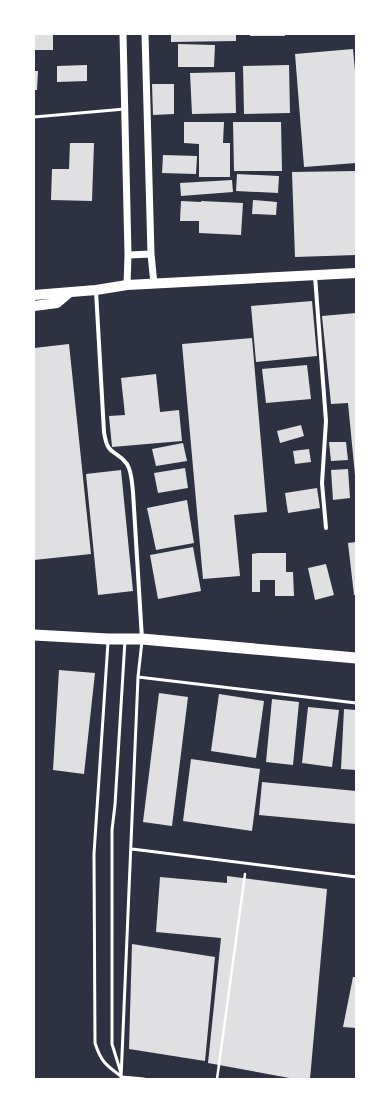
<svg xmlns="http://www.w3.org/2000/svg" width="390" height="1113" font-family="'Roboto Serif',serif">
  <rect width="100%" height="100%" fill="#2d3142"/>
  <!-- building -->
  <path fill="#e0e0e3" d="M 34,34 L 53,34 L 53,50 L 34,50 Z
    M 171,34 L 236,34 L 236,41 L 171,42 Z
    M 250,34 L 285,34 L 285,36 L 250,36 Z
    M 178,44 L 215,45 L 214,67 L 178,67 Z
    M 353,49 L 356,82 L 356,163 L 304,167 L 295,54 Z
    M 87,65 L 87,81 L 57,82 L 57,66 Z
    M 289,65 L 290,113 L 244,114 L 243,66 Z
    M 34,71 L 38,71 L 37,90 L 34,90 Z
    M 235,72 L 236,113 L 192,114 L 190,73 Z
    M 152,84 L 174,84 L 174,114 L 153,115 Z
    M 184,122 L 224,122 L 223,143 L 230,143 L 230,177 L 199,177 L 199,144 L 184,143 Z
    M 233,122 L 281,122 L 282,171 L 234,171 Z
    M 70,143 L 94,143 L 92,201 L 51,200 L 52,169 L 69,169 Z
    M 163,155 L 197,156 L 196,174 L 162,173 Z
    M 356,171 L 356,255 L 295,257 L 292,172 Z
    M 237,174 L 279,176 L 278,193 L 236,191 Z
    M 232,180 L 233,192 L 181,196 L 180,183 Z
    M 253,200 L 277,202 L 276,215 L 252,214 Z
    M 181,201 L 201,202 L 201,201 L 243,203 L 241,235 L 199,233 L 199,221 L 180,221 Z
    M 312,301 L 317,356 L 256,362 L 251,306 Z
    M 356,313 L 356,475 L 355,475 L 348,403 L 331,404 L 322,316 Z
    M 252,338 L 267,512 L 234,515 L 240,576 L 203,579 L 182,344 Z
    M 69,344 L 91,554 L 34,560 L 34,348 Z
    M 307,365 L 311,399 L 266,403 L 262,369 Z
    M 156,374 L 160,412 L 179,410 L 182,441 L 112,447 L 109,416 L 125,415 L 121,378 Z
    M 301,425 L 304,436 L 280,443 L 277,431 Z
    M 329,442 L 346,442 L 348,460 L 331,461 Z
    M 183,443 L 187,461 L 156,466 L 152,449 Z
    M 309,449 L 311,462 L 295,464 L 293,451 Z
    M 185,468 L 188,488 L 158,493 L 154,473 Z
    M 348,469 L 350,498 L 333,500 L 331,470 Z
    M 121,470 L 133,591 L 98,595 L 86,474 Z
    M 317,488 L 320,508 L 288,513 L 285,493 Z
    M 187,500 L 194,543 L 156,550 L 147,508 Z
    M 356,542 L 356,595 L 354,595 L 348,543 Z
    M 193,547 L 201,591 L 158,599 L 150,555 Z
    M 258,553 L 286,553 L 286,572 L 293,572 L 294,596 L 275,596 L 275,580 L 260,580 L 260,592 L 252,592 L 252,554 Z
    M 326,564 L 334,595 L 315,600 L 308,568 Z
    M 59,670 L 95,673 L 84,774 L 53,770 Z
    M 159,693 L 188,697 L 172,826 L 143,822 Z
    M 219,694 L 264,701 L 256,758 L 211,751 Z
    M 272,699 L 299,702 L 293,765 L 266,762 Z
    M 308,707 L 339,710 L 332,767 L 302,763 Z
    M 344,709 L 356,710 L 356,770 L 341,769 Z
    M 191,759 L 260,769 L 252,831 L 183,821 Z
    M 262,782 L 356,791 L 356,824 L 259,815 Z
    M 227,876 L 327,889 L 310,1079 L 295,1079 L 208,1063 L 221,938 L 156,932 L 160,877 L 227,883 Z
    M 132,944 L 215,957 L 205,1061 L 129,1049 Z
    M 353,977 L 356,977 L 356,1028 L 343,1027 Z"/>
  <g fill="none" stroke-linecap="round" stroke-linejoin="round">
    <!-- path -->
    <path stroke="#fff" stroke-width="2.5" d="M 217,1079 L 245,874"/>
    <!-- service -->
    <path stroke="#fff" stroke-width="3" d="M 34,117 L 125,109
      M 108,642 L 94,854 L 95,1043 C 101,1062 106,1065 122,1077
      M 138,677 L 356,703
      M 132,849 L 356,877
      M 121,1073 L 112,1044 L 112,830 L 115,805 L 125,640
      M 122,1077 L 144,1079
      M 121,1079 L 138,677 L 142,641"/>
    <!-- minor -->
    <path stroke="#fff" stroke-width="4" d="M 315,276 L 326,421 L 322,483 L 326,528
      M 96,291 L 104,432 C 108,458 115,448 127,464 C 132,472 132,484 133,492 L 142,639"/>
    <!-- tertiary -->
    <path stroke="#fff" stroke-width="7" d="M 123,34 L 128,255 L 127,285
      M 145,34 L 151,254 L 154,284
      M 128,255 L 151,254"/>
    <!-- primary -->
    <path stroke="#fff" stroke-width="10" d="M 34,295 L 96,290 L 127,285 L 356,273
      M 34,306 L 57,303 L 70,292"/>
    <!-- trunk -->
    <path stroke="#fff" stroke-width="11" d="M 34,635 L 108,639 L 142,639 L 356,658"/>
  </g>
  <!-- border -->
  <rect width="390" height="1113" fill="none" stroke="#ffffff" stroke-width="70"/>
</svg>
